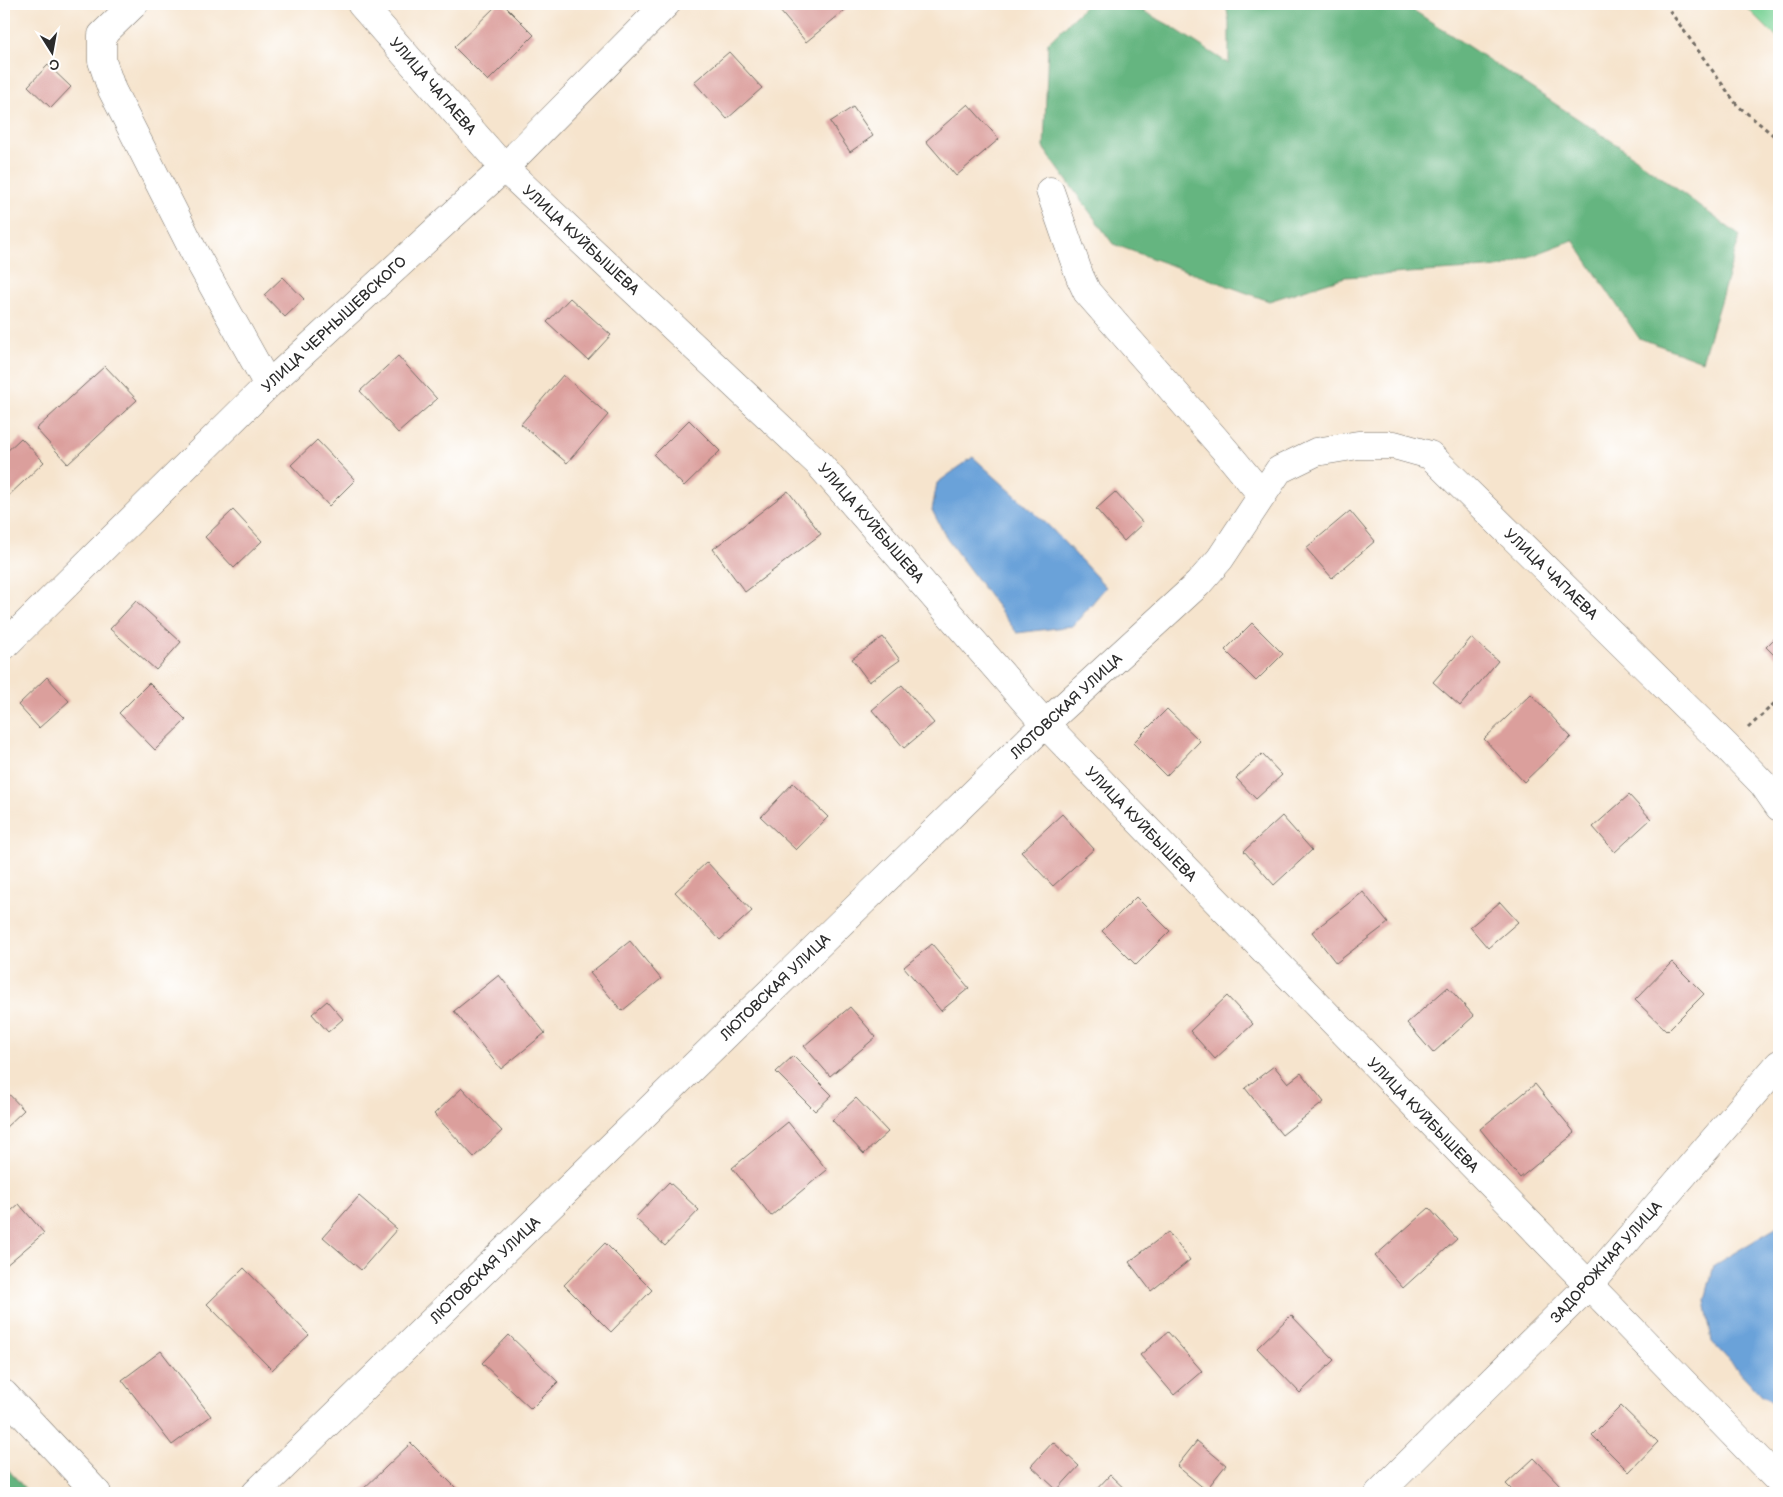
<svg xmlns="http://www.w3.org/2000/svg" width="1783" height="1497" font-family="'Balsamiq Sans',sans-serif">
  <rect width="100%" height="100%" fill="#fff"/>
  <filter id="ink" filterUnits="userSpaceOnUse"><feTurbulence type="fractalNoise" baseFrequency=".02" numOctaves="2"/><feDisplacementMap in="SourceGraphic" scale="10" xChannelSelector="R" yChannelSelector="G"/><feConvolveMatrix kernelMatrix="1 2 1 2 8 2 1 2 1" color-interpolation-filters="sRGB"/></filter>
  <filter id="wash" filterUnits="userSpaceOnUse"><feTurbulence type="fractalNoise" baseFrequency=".0096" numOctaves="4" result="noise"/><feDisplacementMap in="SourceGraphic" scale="20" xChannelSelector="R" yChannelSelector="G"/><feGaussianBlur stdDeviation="1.12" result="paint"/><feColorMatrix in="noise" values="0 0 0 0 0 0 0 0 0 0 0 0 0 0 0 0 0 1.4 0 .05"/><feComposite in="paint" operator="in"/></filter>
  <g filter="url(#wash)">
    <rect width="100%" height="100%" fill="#f6e4cd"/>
    <!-- green -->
    <path fill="#7cd397" stroke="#547f61" d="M 1743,4 L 1779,4 L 1779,40 Z"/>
    <!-- forest -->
    <path fill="#65b580" stroke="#487056" d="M 1087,4 L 1130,4 L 1169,25 L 1229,64 L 1229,22 L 1226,4 L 1404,4 L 1622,148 L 1740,236 L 1702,361 L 1639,338 L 1573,240 L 1502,267 L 1345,277 L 1269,301 L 1113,244 L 1044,149 L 1048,43 Z
      M 4,1465 L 29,1493 L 4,1493 Z"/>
    <!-- water -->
    <path fill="#6aa2d9" stroke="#4a6682" d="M 973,457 L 1049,526 L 1106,587 L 1073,626 L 1017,633 L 947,539 L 932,510 L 937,483 Z
      M 1779,1226 L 1779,1404 L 1762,1396 L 1712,1342 L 1705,1300 L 1714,1265 Z"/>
    <g id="blocks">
      <!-- building -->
      <path fill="#db9f9c" d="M 498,4 L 503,4 L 534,35 L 488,81 L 454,47 Z
        M 774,4 L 849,4 L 850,6 L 806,42 Z
        M 729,52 L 762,88 L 727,119 L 694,82 Z
        M 48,65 L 71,87 L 51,108 L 28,86 Z
        M 968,104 L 999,139 L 956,176 L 926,141 Z
        M 853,107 L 873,136 L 850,152 L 830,122 Z
        M 283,277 L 304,299 L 285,317 L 264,295 Z
        M 570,298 L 611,335 L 588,360 L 547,322 Z
        M 398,356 L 437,399 L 398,433 L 360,391 Z
        M 105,366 L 137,400 L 68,464 L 36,429 Z
        M 563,375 L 608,415 L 567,463 L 521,424 Z
        M 689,420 L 720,451 L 684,486 L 654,455 Z
        M 21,438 L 44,462 L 4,500 L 4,454 Z
        M 317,440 L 355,480 L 329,506 L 291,465 Z
        M 788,491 L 821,534 L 745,592 L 713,549 Z
        M 1115,492 L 1143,523 L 1124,541 L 1096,509 Z
        M 233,510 L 262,541 L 234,568 L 205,537 Z
        M 1350,511 L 1375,541 L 1332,578 L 1306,548 Z
        M 136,601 L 181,642 L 156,670 L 110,629 Z
        M 1252,623 L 1283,654 L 1256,681 L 1225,650 Z
        M 1779,634 L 1779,660 L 1766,647 Z
        M 883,637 L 900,660 L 869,682 L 852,659 Z
        M 1471,638 L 1498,661 L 1460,706 L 1433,682 Z
        M 47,677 L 69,701 L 39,728 L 18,705 Z
        M 149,683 L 186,720 L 155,750 L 119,713 Z
        M 902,685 L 934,723 L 904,748 L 872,710 Z
        M 1531,694 L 1571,737 L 1524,782 L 1484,739 Z
        M 1167,709 L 1200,741 L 1166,776 L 1133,743 Z
        M 1262,754 L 1282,775 L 1256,799 L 1236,778 Z
        M 793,783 L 828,817 L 796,850 L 761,817 Z
        M 1629,795 L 1651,819 L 1615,852 L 1593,827 Z
        M 1062,814 L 1094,849 L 1053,886 L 1021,852 Z
        M 1282,816 L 1312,850 L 1274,885 L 1244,851 Z
        M 707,862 L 752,911 L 720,940 L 675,892 Z
        M 1363,892 L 1388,923 L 1336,963 L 1312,932 Z
        M 1136,897 L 1170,931 L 1136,965 L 1102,931 Z
        M 1500,902 L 1518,922 L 1488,948 L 1470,927 Z
        M 630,941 L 661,979 L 622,1011 L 590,973 Z
        M 932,944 L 969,988 L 941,1011 L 904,967 Z
        M 1672,962 L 1704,994 L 1667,1031 L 1635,1000 Z
        M 499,975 L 545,1033 L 501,1069 L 454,1011 Z
        M 1448,987 L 1474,1016 L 1433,1053 L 1407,1023 Z
        M 1227,996 L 1253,1024 L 1215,1059 L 1190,1031 Z
        M 327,1001 L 343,1019 L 328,1032 L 312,1014 Z
        M 850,1007 L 876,1037 L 830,1076 L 804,1046 Z
        M 793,1056 L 832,1095 L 815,1111 L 776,1072 Z
        M 1274,1066 L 1288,1083 L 1301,1073 L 1324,1102 L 1282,1135 L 1245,1088 Z
        M 1535,1084 L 1575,1133 L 1520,1178 L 1480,1129 Z
        M 462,1088 L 502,1131 L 474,1157 L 434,1114 Z
        M 4,1089 L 24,1110 L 4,1129 Z
        M 856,1098 L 888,1132 L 864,1154 L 832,1120 Z
        M 788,1122 L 827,1170 L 771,1216 L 732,1168 Z
        M 669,1182 L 699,1210 L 665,1246 L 635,1218 Z
        M 359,1196 L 397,1229 L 361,1270 L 323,1237 Z
        M 19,1204 L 44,1233 L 4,1267 L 4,1217 Z
        M 1429,1208 L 1457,1239 L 1403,1288 L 1375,1256 Z
        M 1168,1232 L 1190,1260 L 1151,1291 L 1129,1262 Z
        M 605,1243 L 652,1290 L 611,1332 L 564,1285 Z
        M 244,1268 L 309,1335 L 272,1370 L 207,1304 Z
        M 1291,1315 L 1334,1360 L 1300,1393 L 1257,1348 Z
        M 1168,1332 L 1202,1371 L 1174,1395 L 1140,1355 Z
        M 509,1335 L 558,1382 L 531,1409 L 482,1363 Z
        M 161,1351 L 211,1416 L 172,1445 L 122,1380 Z
        M 1621,1406 L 1658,1442 L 1629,1472 L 1592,1435 Z
        M 1197,1441 L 1226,1465 L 1206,1490 L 1177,1466 Z
        M 1053,1442 L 1079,1466 L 1057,1490 L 1031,1466 Z
        M 411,1443 L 461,1493 L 359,1493 Z
        M 1534,1458 L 1562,1487 L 1556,1493 L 1515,1493 L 1506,1484 Z
        M 1110,1475 L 1129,1493 L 1093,1493 Z"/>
    </g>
  </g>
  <g filter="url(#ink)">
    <use href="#blocks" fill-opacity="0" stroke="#726c64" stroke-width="1"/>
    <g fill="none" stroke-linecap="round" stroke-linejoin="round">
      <!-- minor casing -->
      <g stroke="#726c64" stroke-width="29">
        <path id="minor" d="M 134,4 L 102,35 L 102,61 L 112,90 L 193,250 L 268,385
          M 361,4 L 504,168 L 818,463 L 1045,724 L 1779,1481
          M 1050,191 L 1080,277 L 1087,292 L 1224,449 L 1262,495
          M 4,646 L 268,385 L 504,168 L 666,4
          M 4,1394 L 97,1493
          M 256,1493 L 1045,724 L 1198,584 L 1220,559 L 1279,470 L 1316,452 L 1358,445 L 1394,445 L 1430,455 L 1727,747 L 1763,784 L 1779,807
          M 1379,1493 L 1588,1286 L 1779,1064"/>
      </g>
      <!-- path -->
      <path stroke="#726c64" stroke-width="3" stroke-dasharray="4 4" stroke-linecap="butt" d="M 1665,4 L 1737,105 L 1779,140
        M 1748,728 L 1779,699"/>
      <!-- minor -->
      <use href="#minor" stroke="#fff" stroke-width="28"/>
    </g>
  </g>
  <g text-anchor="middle" stroke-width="4" stroke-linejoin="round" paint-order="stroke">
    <!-- street labels -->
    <g font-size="15" fill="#2b2b2b" stroke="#fff">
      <text transform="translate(433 86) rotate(49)" y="5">УЛИЦА ЧАПАЕВА</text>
      <text transform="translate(581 240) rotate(43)" y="5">УЛИЦА КУЙБЫШЕВА</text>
      <text transform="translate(334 324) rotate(-43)" y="5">УЛИЦА ЧЕРНЫШЕВСКОГО</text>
      <text transform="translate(871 523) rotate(49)" y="5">УЛИЦА КУЙБЫШЕВА</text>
      <text transform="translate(1551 574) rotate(44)" y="5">УЛИЦА ЧАПАЕВА</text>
      <text transform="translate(1066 706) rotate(-43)" y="5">ЛЮТОВСКАЯ УЛИЦА</text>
      <text transform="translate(1141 824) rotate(46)" y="5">УЛИЦА КУЙБЫШЕВА</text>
      <text transform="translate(775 987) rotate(-44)" y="5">ЛЮТОВСКАЯ УЛИЦА</text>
      <text transform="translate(1423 1115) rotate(46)" y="5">УЛИЦА КУЙБЫШЕВА</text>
      <text transform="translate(1606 1262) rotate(-48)" y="5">ЗАДОРОЖНАЯ УЛИЦА</text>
      <text transform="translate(485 1270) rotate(-44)" y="5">ЛЮТОВСКАЯ УЛИЦА</text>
    </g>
  </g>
  <!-- margin -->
  <rect width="1783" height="1497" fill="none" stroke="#fff" stroke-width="20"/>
  <!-- north arrow -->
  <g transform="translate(52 52) rotate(169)" stroke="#ffffff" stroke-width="4" paint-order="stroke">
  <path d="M0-4L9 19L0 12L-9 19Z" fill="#2b2b2b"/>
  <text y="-8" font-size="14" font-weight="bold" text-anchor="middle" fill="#2b2b2b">С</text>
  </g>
</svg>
